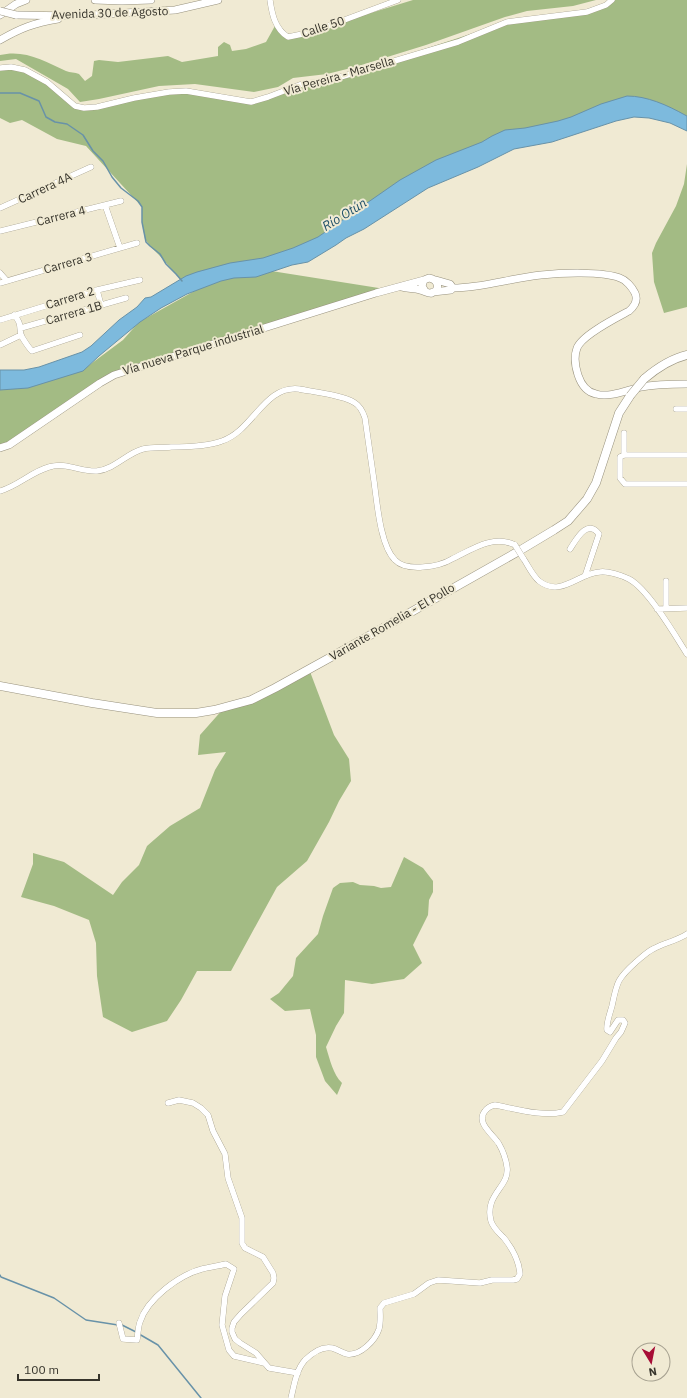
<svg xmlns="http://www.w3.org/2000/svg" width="687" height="1398" font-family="'IBM Plex Sans',sans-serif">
  <rect width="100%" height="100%" fill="#f0ead3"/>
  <!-- forest -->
  <path fill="#a3bb84" d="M 413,0 L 596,0 L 573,6 L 527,11 L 505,17 L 426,45 L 355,67 L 327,74 L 293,78 L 278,87 L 254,92 L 195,84 L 159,86 L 99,99 L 80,102 L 68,89 L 16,59 L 0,61 L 0,55 C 24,49 45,61 66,71 C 70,73 75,72 79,74 C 81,76 83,79 85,81 L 92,76 L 94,61 L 99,60 L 118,62 L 168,56 L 182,62 L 218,56 L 218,47 L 224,42 L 230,45 L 232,51 L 246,49 L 266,42 L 276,24 L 288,37 L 312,31 Z
    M 612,0 L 687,0 L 687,123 L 645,99 L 520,138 L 364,218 L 253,268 L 385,289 L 114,375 L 0,448 L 0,386 L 88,366 L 123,340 L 139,322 L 198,289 L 246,272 L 186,286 L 161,257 L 150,246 L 145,239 L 142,222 L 142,207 L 86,146 L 57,139 L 22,120 L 10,123 L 0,118 L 0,68 L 28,72 L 47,82 L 75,106 L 97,107 L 186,91 L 251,102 L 302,84 L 327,81 L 507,22 L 586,12 Z
    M 687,164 L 687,307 L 664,313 L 654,282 L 652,253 L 656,243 L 676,206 L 684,184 Z
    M 309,669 L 334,735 L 349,759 L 351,781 L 339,801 L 329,822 L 307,861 L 277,887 L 231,971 L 197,971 L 181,1000 L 167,1021 L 132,1032 L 103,1017 L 97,976 L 96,943 L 89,920 L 54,906 L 21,897 L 33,864 L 33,853 L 64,862 L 113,895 L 122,882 L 139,865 L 147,846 L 170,826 L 200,808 L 215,770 L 226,752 L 198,755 L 200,735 L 224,708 Z
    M 404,857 L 423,868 L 433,881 L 433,892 L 429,900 L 428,915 L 413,945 L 422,963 L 404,979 L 372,984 L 345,980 L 344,1013 L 336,1026 L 326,1047 C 330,1060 333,1074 342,1083 L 337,1095 L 325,1081 L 316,1057 L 316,1035 L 310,1009 L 285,1011 L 270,999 L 279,993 L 293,976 L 296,958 L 318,934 L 323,916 L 333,888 L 340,883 L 353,882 L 360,885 L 374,886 L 381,888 L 391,887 Z"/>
  <!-- water -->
  <path fill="#7dbadd" stroke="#6892a8" d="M 627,96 C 647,96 667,105 685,115 L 687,116 L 687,131 L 670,123 L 649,118 L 634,117 L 616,121 L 552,142 L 514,149 L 478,167 L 428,188 L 364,229 L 346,238 L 336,245 L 308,262 L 292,265 L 256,277 L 234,278 L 221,281 L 187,294 L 161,308 L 140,322 L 99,356 L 83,371 L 28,388 L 0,390 L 0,370 L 24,370 L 39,367 L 82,352 L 91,346 L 119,320 L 137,307 L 145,298 L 151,297 L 186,276 L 197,272 L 230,263 L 263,258 L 293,248 L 318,237 L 400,180 L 436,160 L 482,142 L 492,136 L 505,130 L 525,128 L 558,121 L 571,117 L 601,104 Z"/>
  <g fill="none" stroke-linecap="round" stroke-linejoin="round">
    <!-- stream -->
    <path stroke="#6892a8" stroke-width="1.5" d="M 0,93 L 20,93 L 39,101 L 46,117 L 55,122 L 67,124 L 83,135 L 93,151 L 103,161 L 112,177 L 121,188 L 138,201 L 142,207 L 142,222 L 146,242 L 150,246 L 160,254 L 166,264 L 176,274 L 182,281
      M 0,1275 L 1,1277 L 54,1298 L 86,1320 L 118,1325
      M 122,1325 L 136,1332
      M 139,1334 L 158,1345 L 201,1398"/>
    <!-- minor casing -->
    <g stroke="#98927e" stroke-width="6">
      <path id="minor" d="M 270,0 C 272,14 275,29 288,37 L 312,32 L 398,0
        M 0,68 L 11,67 L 25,70 L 47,82 L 75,106 L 84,108 L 97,107 L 134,98 L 169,92 L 186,91 L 251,102 L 268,97 L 302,84 L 327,81 L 458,42 L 507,22 L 587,12 L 606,5 L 612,0
        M 105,205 L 120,248
        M 0,208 L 91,167
        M 0,231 L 121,201
        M 0,273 L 7,281
        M 0,283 L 137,243
        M 97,290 L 101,305
        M 14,315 C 23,324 18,329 22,337 C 25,342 28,347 32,351 L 80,335
        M 0,320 L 97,290 L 140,280
        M 21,328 L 126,298
        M 0,345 L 21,335
        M 676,409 L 687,409
        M 624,433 L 624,455 L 620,457 L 620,478 L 625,484 L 687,484
        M 624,455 L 687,455
        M 0,491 C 18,486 31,472 49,467 C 66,462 81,472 97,471 C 115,469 127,453 143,449 C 152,447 162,448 171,447 C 185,447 209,446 222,441 C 253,431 264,385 299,389 C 314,392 343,395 355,403 C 360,406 363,412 365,418 C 368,439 371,460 374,481 C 377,502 380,545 395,560 C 406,572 439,567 452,559 C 471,550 493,534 515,545
        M 570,549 C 576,540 587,518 599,534 L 585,576
        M 523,558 C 528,565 532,575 539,581 C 561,598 578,573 600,572 C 608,571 621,575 629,579 C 648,589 675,635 687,654
        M 666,581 L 666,608
        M 657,609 L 687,608
        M 168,1103 L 179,1100 L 193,1103 L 201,1108 L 208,1115 L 213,1131 L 225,1154 L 228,1178 L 242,1218 L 242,1243 L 245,1248 L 263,1257 L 273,1273 L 274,1278 L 273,1283 L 241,1314 L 234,1322 L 232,1328 L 232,1332 L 235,1339 L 240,1343 L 256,1353 L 269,1368 L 298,1373
        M 119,1323 L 123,1339 L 137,1340 C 138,1334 138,1327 140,1322 C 147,1299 179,1275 202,1269 C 210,1267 218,1266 226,1264 L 234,1269 L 225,1296 L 222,1325 L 229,1350 L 234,1356 L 264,1363
        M 291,1398 C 294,1386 296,1370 305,1360 C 312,1353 322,1346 332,1348 C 337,1349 342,1353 347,1354 C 360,1356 375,1341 379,1329 C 381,1322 380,1314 380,1308 L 384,1303 L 414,1294 L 429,1283 L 438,1280 L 480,1283 L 492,1280 L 513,1280 L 517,1279 L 520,1274 C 519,1261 512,1248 504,1238 C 499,1233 493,1228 491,1221 C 484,1194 510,1187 507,1167 C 506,1160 503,1151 499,1144 C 494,1135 475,1123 485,1111 C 488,1107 490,1106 495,1105 C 516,1109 542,1117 563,1112 L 602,1061 L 616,1038 L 621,1032 L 625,1023 L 623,1020 L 618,1020 L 610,1032 L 607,1030 C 606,1024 610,1013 612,1006 C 617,982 617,979 636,962 C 642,957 647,952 653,949 C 664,943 676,941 687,934"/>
    </g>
    <!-- major casing -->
    <g stroke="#98927e" stroke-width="8">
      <path id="major" d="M 95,0 L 122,1 L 151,0
        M 0,15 L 16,4 L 26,0
        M 16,15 L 74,16 L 175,10 L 218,0
        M 0,40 C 21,28 34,23 58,19
        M 436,280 L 450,284 L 453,288
        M 401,287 C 408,289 414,288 420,290 C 425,291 428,294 432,293 C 442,289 437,279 429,278 L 424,280 L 422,286 L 425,291
        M 433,292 L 451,290 L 453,288 C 483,288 511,278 541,275 C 559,273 603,271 620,278 C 626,280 632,287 635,293 C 638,300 635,306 629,311 C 616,318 582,335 577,348 C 574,356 575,366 578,375 C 581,384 586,392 596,394 C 610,398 627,390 641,387 C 657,384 671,384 687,384
        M 0,448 L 9,445 L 100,383 L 114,375 L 376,293 L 424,280"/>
    </g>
    <!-- highway casing -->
    <g stroke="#98927e" stroke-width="9">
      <path id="highway" d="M 644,379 C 657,368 670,359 687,355
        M 0,686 L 92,703 L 157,713 L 196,713 L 214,710 L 251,700 L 275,688 L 351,646 L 519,551 L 554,530 L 568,521 L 587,499 L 596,483 L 619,413 L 630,396"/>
    </g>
    <!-- minor -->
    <use href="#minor" stroke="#fff" stroke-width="5.5"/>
    <!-- major -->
    <use href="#major" stroke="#fff" stroke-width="7"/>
    <!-- highway -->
    <use href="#highway" stroke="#fff" stroke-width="8"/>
    <!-- minor-bridge casing -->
    <g stroke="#98927e" stroke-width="6" stroke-linecap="butt">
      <path id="minor-bridge" d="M 515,545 L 523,558"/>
    </g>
    <!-- major-bridge casing -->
    <g stroke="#98927e" stroke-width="8" stroke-linecap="butt">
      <path id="major-bridge" d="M 0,11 L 16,15"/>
    </g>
    <!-- highway-bridge casing -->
    <g stroke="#98927e" stroke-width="9" stroke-linecap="butt">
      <path id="highway-bridge" d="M 630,396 L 644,379"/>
    </g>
    <!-- minor-bridge -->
    <use href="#minor-bridge" stroke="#fff" stroke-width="5.5"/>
    <!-- major-bridge -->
    <use href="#major-bridge" stroke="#fff" stroke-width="7"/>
    <!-- highway-bridge -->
    <use href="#highway-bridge" stroke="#fff" stroke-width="8"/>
  </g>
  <g text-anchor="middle" stroke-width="4" stroke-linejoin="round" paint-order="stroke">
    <!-- street labels -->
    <g font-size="12" fill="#36342b" stroke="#f0ead3">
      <text transform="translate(110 13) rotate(-2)" y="4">Avenida 30 de Agosto</text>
      <text transform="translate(323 27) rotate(-18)" y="4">Calle 50</text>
      <text transform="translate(339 76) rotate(-16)" y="4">Vía Pereira - Marsella</text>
      <text transform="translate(45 188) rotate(-25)" y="4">Carrera 4A</text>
      <text transform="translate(61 216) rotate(-14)" y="4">Carrera 4</text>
      <text transform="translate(68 263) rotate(-16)" y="4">Carrera 3</text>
      <text transform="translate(70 298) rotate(-17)" y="4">Carrera 2</text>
      <text transform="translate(74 313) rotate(-16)" y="4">Carrera 1B</text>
      <text transform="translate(193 350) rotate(-17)" y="4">Vía nueva Parque industrial</text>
      <text transform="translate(392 622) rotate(-30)" y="4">Variante Romelia - El Pollo</text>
    </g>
    <!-- water labels -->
    <g font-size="13" font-style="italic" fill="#1e4f68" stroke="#f0ead3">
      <text transform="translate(344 214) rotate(-32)" y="5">Río Otún</text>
    </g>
  </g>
  <!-- north arrow -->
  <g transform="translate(651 1362) rotate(170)"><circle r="19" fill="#f0ead3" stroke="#a6a190"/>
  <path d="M0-3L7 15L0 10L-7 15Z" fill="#a70d36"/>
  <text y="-6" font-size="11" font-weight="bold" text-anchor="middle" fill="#36342b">N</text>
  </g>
  <!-- scale -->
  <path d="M18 1374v6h81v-6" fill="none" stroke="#36342b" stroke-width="2"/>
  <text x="24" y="1374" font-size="12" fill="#36342b" stroke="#f0ead3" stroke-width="3" paint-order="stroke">100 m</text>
</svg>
